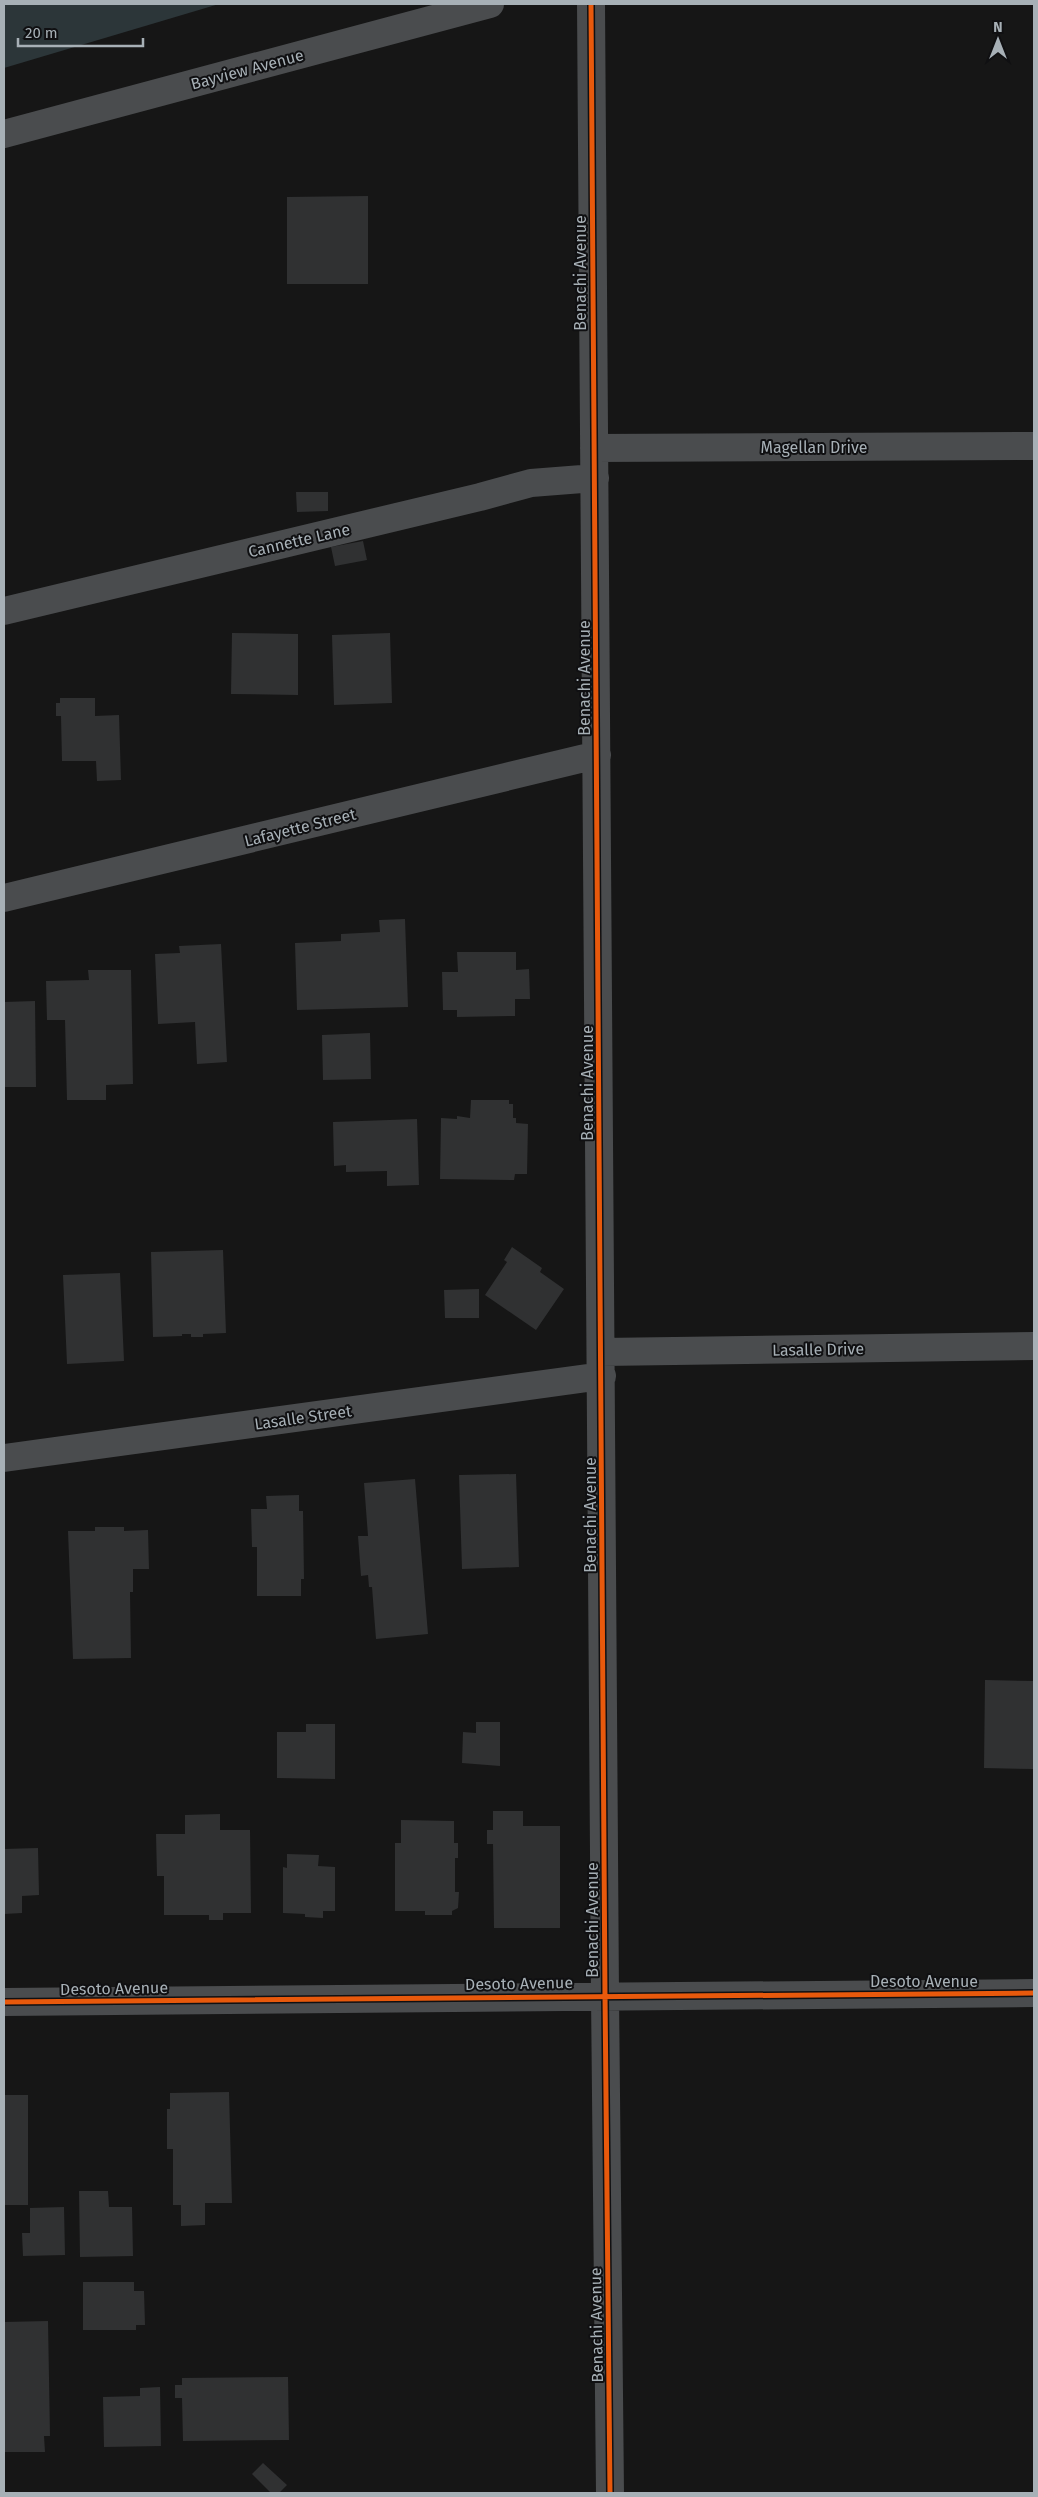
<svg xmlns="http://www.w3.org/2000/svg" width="1038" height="2497" font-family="'Fira Sans',sans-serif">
  <rect width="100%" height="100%" fill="#161616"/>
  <!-- water -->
  <path fill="#2c3639" d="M 4,4 L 219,4 L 4,68 Z"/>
  <!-- building -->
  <path fill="#303132" d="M 368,196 L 368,284 L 287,284 L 287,197 Z
    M 296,492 L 328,492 L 328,511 L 297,512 Z
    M 363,541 L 367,560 L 335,566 L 331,547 Z
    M 232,633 L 298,634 L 298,695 L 231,694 Z
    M 390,633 L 392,703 L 334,705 L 332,635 Z
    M 60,698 L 95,698 L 95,716 L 119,715 L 121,780 L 97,781 L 96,761 L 62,761 L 61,716 L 56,716 L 56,703 L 60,703 Z
    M 405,919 L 408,1007 L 297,1010 L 295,943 L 341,941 L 341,934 L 380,932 L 379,920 Z
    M 221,944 L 227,1062 L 197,1064 L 195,1022 L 158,1024 L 155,954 L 180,953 L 179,946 Z
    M 457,952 L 516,952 L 516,970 L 529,969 L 530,999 L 515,999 L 515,1016 L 457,1017 L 457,1010 L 443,1010 L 442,972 L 458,972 Z
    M 88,970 L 131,970 L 133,1084 L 106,1085 L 106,1100 L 67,1100 L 65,1020 L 47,1020 L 46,981 L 89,980 Z
    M 35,1001 L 36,1087 L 4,1087 L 4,1002 Z
    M 370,1033 L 371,1079 L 323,1080 L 322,1035 Z
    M 471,1100 L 509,1100 L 509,1104 L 513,1104 L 513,1118 L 516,1118 L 516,1123 L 528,1124 L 527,1174 L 515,1174 L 514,1180 L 440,1179 L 441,1118 L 457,1119 L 457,1116 L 470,1118 Z
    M 417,1119 L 419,1185 L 387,1186 L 387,1171 L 346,1172 L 346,1165 L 334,1166 L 333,1122 Z
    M 512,1247 L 542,1268 L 540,1272 L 564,1289 L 536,1330 L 485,1295 L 507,1262 L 504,1260 Z
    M 223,1250 L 226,1333 L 203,1334 L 203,1337 L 191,1337 L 191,1334 L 182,1334 L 182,1336 L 153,1337 L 151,1252 Z
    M 120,1273 L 124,1361 L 67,1364 L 63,1275 Z
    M 479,1289 L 479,1318 L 445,1318 L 444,1290 Z
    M 516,1474 L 519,1567 L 462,1569 L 459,1475 Z
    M 415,1479 L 428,1634 L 376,1639 L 372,1587 L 369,1587 L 368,1575 L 361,1576 L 358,1536 L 368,1536 L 364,1483 Z
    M 299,1495 L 299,1511 L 303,1511 L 304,1579 L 301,1579 L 301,1596 L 257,1596 L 257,1547 L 252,1547 L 251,1509 L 267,1509 L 266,1496 Z
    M 95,1527 L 124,1527 L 124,1531 L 148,1530 L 149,1569 L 133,1569 L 133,1592 L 130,1592 L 131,1658 L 73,1659 L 68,1531 L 95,1531 Z
    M 985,1680 L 1034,1681 L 1034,1769 L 984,1768 Z
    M 476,1722 L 500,1722 L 500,1766 L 462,1763 L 463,1732 L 476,1733 Z
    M 306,1724 L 335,1724 L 335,1779 L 277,1778 L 277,1732 L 306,1732 Z
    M 493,1811 L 523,1811 L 523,1826 L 560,1826 L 560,1928 L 494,1928 L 493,1844 L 487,1844 L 487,1830 L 493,1830 Z
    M 220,1814 L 220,1830 L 250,1830 L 251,1913 L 223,1913 L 223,1920 L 209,1920 L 209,1915 L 164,1915 L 164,1876 L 157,1876 L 156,1834 L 185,1834 L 185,1815 Z
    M 401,1820 L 454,1821 L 454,1843 L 458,1843 L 458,1858 L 455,1858 L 455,1892 L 459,1892 L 458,1908 L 452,1911 L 452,1915 L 425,1915 L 425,1911 L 395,1911 L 395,1843 L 401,1843 Z
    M 38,1848 L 39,1895 L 22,1896 L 22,1913 L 4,1914 L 4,1849 Z
    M 287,1854 L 319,1855 L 318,1866 L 335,1867 L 335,1911 L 323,1911 L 323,1918 L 305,1917 L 305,1914 L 283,1913 L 283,1867 L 287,1868 Z
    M 229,2092 L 232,2203 L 205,2203 L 205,2225 L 181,2226 L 181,2205 L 173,2205 L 173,2149 L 167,2149 L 167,2109 L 170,2109 L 170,2093 Z
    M 4,2095 L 28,2095 L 28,2205 L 4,2205 Z
    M 79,2191 L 108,2191 L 109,2207 L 132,2207 L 133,2256 L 80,2257 Z
    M 64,2207 L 65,2255 L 23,2256 L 22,2233 L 30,2233 L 30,2208 Z
    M 83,2282 L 134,2282 L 134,2291 L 144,2291 L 145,2325 L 136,2325 L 136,2330 L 83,2330 Z
    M 48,2321 L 50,2436 L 44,2436 L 45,2452 L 4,2452 L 4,2322 Z
    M 288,2377 L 289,2440 L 183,2441 L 182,2398 L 175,2398 L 175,2385 L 182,2385 L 182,2378 Z
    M 160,2387 L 161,2446 L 104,2447 L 103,2397 L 140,2396 L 140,2388 Z
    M 263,2463 L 287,2485 L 279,2493 L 271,2493 L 252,2474 Z"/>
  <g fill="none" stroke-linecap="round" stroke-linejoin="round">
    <!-- minor -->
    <path stroke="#4a4c4e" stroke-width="28" d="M 591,4 L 605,1995 L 610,2493
      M 594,448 L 1034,446
      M 4,611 L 480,497 L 531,483 L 595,478
      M 4,898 L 597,755
      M 602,1352 L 1034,1346
      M 4,1458 L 602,1376
      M 4,2002 L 1034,1993"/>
    <!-- tertiary -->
    <path stroke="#4a4c4e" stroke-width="28" d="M 4,134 L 490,4"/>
    <!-- cycleway casing -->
    <g stroke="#101012" stroke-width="8">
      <path id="cycleway" d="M 591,4 L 605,1995 L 610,2493
        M 4,2002 L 1034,1993"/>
    </g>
    <!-- cycleway -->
    <use href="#cycleway" stroke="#e8590c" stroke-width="5"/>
  </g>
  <g text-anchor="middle" stroke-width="4" stroke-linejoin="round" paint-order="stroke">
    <!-- street labels -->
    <g font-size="16" fill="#a7b0b6" stroke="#101012">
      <text transform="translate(247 69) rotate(-15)" y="6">Bayview Avenue</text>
      <text transform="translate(580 273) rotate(-90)" y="6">Benachi Avenue</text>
      <text x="814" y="453">Magellan Drive</text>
      <text transform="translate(299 540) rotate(-13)" y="6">Cannette Lane</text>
      <text transform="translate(584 678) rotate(-90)" y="6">Benachi Avenue</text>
      <text transform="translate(300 827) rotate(-14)" y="6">Lafayette Street</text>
      <text transform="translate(587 1083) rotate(-90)" y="6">Benachi Avenue</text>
      <text transform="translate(818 1349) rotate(-1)" y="6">Lasalle Drive</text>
      <text transform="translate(303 1417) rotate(-8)" y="6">Lasalle Street</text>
      <text transform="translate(590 1515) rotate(-90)" y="6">Benachi Avenue</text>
      <text transform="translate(592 1920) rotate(-90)" y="6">Benachi Avenue</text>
      <text x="924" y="1987">Desoto Avenue</text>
      <text transform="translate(519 1983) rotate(-1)" y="6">Desoto Avenue</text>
      <text transform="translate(114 1988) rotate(-1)" y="6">Desoto Avenue</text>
      <text transform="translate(596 2325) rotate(-91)" y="6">Benachi Avenue</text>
    </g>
  </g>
  <!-- border -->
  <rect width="1038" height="2497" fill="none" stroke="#a7b0b6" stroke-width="10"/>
  <!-- north arrow -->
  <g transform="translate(998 40)" stroke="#101012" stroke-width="4" paint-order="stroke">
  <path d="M0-4L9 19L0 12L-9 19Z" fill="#a7b0b6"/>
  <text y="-8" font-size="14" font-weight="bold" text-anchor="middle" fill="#a7b0b6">N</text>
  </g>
  <!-- scale -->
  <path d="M18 38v8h125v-8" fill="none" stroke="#a7b0b6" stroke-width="2.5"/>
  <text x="25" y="38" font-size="15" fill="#a7b0b6" stroke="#101012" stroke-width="4" paint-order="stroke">20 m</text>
</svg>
